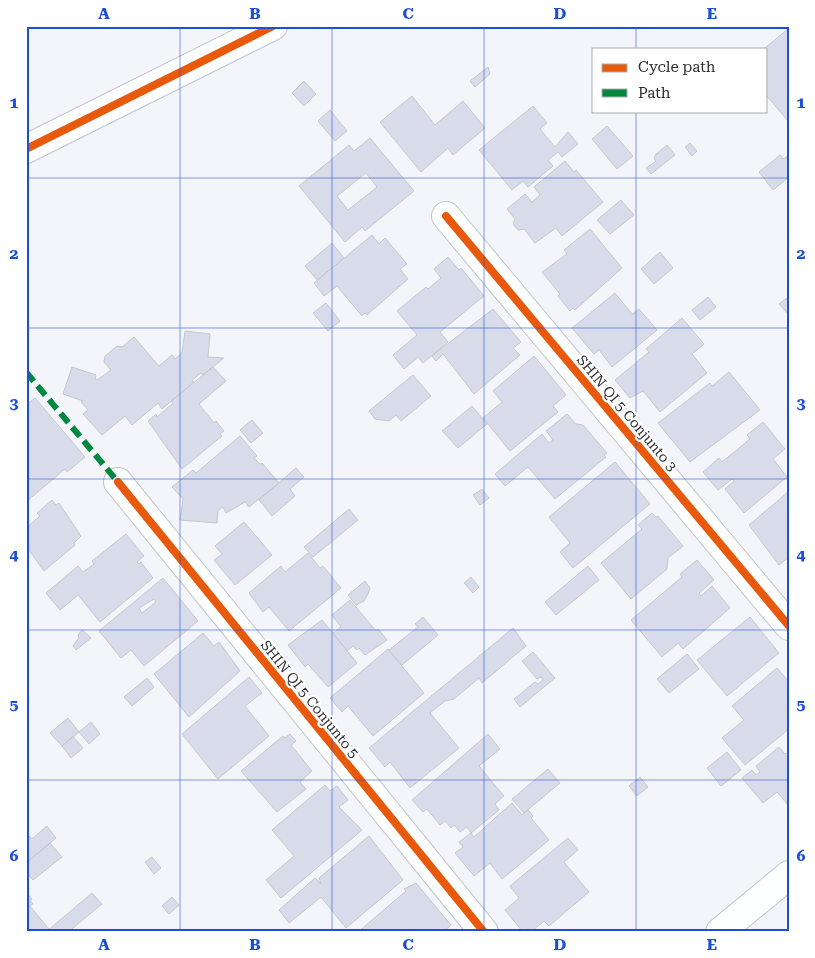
<svg xmlns="http://www.w3.org/2000/svg" width="815" height="958" font-family="'Roboto Serif',serif">
  <rect width="100%" height="100%" fill="#f4f5fa"/>
  <!-- building -->
  <path fill="#d8dbea" stroke="#c7c8cb" fill-rule="evenodd" d="M 789,28 L 789,121 L 788,121 L 766,95 L 766,49 L 764,49 Z
    M 488,67 L 490,74 L 475,87 L 470,81 Z
    M 304,81 L 316,94 L 304,106 L 292,93 Z
    M 412,96 L 435,125 L 463,101 L 485,128 L 453,155 L 448,148 L 421,172 L 380,122 Z
    M 533,106 L 547,123 L 540,129 L 555,147 L 568,132 L 578,144 L 562,157 L 558,152 L 548,160 L 553,166 L 528,187 L 523,181 L 512,190 L 479,150 Z
    M 330,110 L 347,131 L 335,141 L 318,121 Z
    M 607,126 L 633,156 L 617,169 L 592,139 Z
    M 370,138 L 414,191 L 365,231 L 362,227 L 345,242 L 299,186 L 349,145 L 354,151 ZM 366,173 L 377,187 L 348,210 L 337,196 Z
    M 690,143 L 697,151 L 692,156 L 685,147 Z
    M 667,145 L 675,155 L 651,174 L 646,168 L 656,161 L 654,158 L 656,154 Z
    M 780,155 L 783,159 L 789,155 L 789,177 L 773,190 L 759,172 Z
    M 565,161 L 574,172 L 576,170 L 603,202 L 562,236 L 556,228 L 535,243 L 524,229 L 518,230 L 513,224 L 515,219 L 507,209 L 525,194 L 532,202 L 540,195 L 534,187 Z
    M 621,200 L 634,215 L 610,234 L 597,220 Z
    M 590,229 L 622,268 L 575,310 L 573,308 L 570,311 L 558,296 L 560,294 L 542,272 L 567,254 L 564,250 Z
    M 372,235 L 379,244 L 385,238 L 407,264 L 400,269 L 408,279 L 367,315 L 365,313 L 362,316 L 337,286 L 324,296 L 314,283 Z
    M 332,243 L 344,258 L 317,280 L 305,266 Z
    M 660,252 L 673,268 L 654,284 L 641,269 Z
    M 448,257 L 459,270 L 461,268 L 484,296 L 440,332 L 448,342 L 423,363 L 418,357 L 404,369 L 393,355 L 417,335 L 397,311 L 426,287 L 428,289 L 441,278 L 434,269 Z
    M 615,293 L 632,314 L 639,309 L 657,330 L 612,367 L 599,350 L 594,354 L 572,328 Z
    M 708,297 L 716,307 L 700,320 L 692,310 Z
    M 787,298 L 789,300 L 788,314 L 779,304 Z
    M 326,303 L 340,321 L 328,331 L 313,313 Z
    M 493,309 L 521,342 L 513,348 L 520,355 L 474,394 L 443,354 L 436,361 L 432,356 Z
    M 682,318 L 704,344 L 692,354 L 707,373 L 660,412 L 643,391 L 630,398 L 615,380 L 649,352 L 646,349 Z
    M 185,331 L 210,334 L 208,357 L 224,358 L 203,375 L 201,373 L 192,380 L 194,382 L 162,409 L 158,403 L 132,425 L 125,416 L 102,435 L 83,414 L 88,410 L 81,402 L 83,401 L 63,394 L 72,367 L 96,375 L 95,379 L 97,380 L 111,370 L 104,362 L 105,356 L 117,346 L 122,347 L 134,337 L 159,366 L 172,355 L 175,359 L 182,353 Z
    M 534,356 L 566,395 L 553,406 L 558,412 L 510,451 L 483,418 L 502,402 L 493,391 Z
    M 213,367 L 226,381 L 199,404 L 214,423 L 216,421 L 224,431 L 220,434 L 222,436 L 182,469 L 148,421 L 156,414 L 157,417 L 173,403 L 171,401 Z
    M 729,372 L 760,410 L 690,462 L 658,423 L 710,383 L 712,386 Z
    M 413,375 L 431,396 L 401,421 L 396,415 L 389,421 L 375,419 L 369,411 Z
    M 35,398 L 85,457 L 67,472 L 65,469 L 26,502 L 26,405 Z
    M 472,406 L 487,424 L 458,448 L 442,431 Z
    M 567,414 L 576,424 L 583,425 L 607,453 L 604,455 L 606,457 L 555,499 L 528,467 L 505,486 L 495,474 L 542,434 L 549,443 L 553,440 L 546,431 Z
    M 252,420 L 263,433 L 251,443 L 240,430 Z
    M 763,422 L 785,449 L 773,459 L 787,477 L 744,513 L 725,489 L 734,481 L 732,479 L 718,490 L 703,472 L 719,458 L 722,462 L 750,439 L 747,435 Z
    M 240,436 L 257,456 L 254,458 L 260,464 L 262,463 L 279,483 L 249,507 L 245,502 L 226,513 L 223,507 L 218,511 L 217,523 L 180,520 L 183,499 L 172,487 L 193,470 L 196,473 Z
    M 615,462 L 650,504 L 573,568 L 560,552 L 570,543 L 549,517 Z
    M 296,468 L 304,477 L 290,489 L 295,496 L 272,516 L 259,500 Z
    M 482,489 L 489,498 L 480,505 L 473,495 Z
    M 788,492 L 789,557 L 779,565 L 749,525 Z
    M 52,500 L 56,505 L 59,503 L 81,536 L 74,543 L 75,545 L 44,571 L 26,546 L 26,528 L 40,516 L 37,513 Z
    M 349,509 L 358,520 L 313,557 L 304,547 Z
    M 652,513 L 656,517 L 658,516 L 683,546 L 668,558 L 667,569 L 631,599 L 601,563 L 642,529 L 638,525 Z
    M 244,522 L 272,555 L 235,585 L 214,560 L 222,554 L 215,546 Z
    M 126,534 L 144,556 L 137,562 L 139,564 L 141,562 L 153,578 L 100,622 L 78,595 L 60,610 L 46,593 L 78,566 L 83,572 L 94,564 L 92,561 Z
    M 308,553 L 320,568 L 323,566 L 341,588 L 289,631 L 269,607 L 263,612 L 249,593 L 281,566 L 285,572 Z
    M 697,560 L 714,580 L 699,593 L 701,596 L 712,586 L 730,608 L 683,649 L 678,643 L 662,657 L 631,620 L 682,577 L 680,574 Z
    M 588,566 L 599,580 L 556,615 L 545,602 Z
    M 471,577 L 479,587 L 473,593 L 464,583 Z
    M 163,578 L 198,621 L 144,666 L 131,650 L 121,658 L 99,631 ZM 154,599 L 156,602 L 142,613 L 139,608 Z
    M 365,581 L 370,588 L 368,594 L 364,601 L 356,605 L 348,595 Z
    M 350,600 L 376,631 L 378,629 L 387,640 L 365,655 L 359,648 L 357,650 L 353,646 L 347,651 L 333,633 L 341,627 L 332,615 Z
    M 423,617 L 438,635 L 402,665 L 389,650 L 418,627 L 415,624 Z
    M 750,617 L 779,653 L 727,696 L 697,660 Z
    M 322,620 L 357,663 L 328,687 L 308,664 L 305,667 L 288,645 Z
    M 513,628 L 526,646 L 482,683 L 479,678 L 454,699 L 445,701 L 430,713 L 459,748 L 410,788 L 390,762 L 385,767 L 369,748 Z
    M 82,630 L 91,638 L 76,650 L 73,646 L 79,638 L 78,635 Z
    M 203,633 L 214,646 L 219,642 L 240,671 L 189,717 L 154,674 Z
    M 388,649 L 424,693 L 373,736 L 348,706 L 342,712 L 330,698 Z
    M 533,652 L 555,678 L 520,707 L 514,699 L 535,682 L 538,684 L 543,680 L 541,677 L 537,679 L 522,661 Z
    M 687,654 L 699,669 L 669,693 L 657,679 Z
    M 777,668 L 789,682 L 789,729 L 745,765 L 722,738 L 744,720 L 732,706 Z
    M 249,677 L 262,693 L 245,706 L 269,736 L 218,779 L 182,734 Z
    M 147,678 L 154,687 L 132,706 L 124,697 Z
    M 68,718 L 79,732 L 62,746 L 50,733 Z
    M 91,722 L 100,734 L 89,744 L 79,732 Z
    M 290,734 L 296,741 L 291,745 L 312,771 L 300,782 L 306,789 L 277,812 L 241,771 L 283,736 L 285,738 Z
    M 488,734 L 500,749 L 479,766 L 504,796 L 495,804 L 499,810 L 471,833 L 467,827 L 460,832 L 454,825 L 451,828 L 445,821 L 440,825 L 427,809 L 423,812 L 412,800 Z
    M 73,736 L 83,748 L 71,758 L 62,746 Z
    M 779,747 L 785,754 L 789,752 L 789,806 L 777,792 L 763,803 L 742,778 L 752,770 L 756,775 L 760,772 L 756,766 Z
    M 727,752 L 741,770 L 721,786 L 707,768 Z
    M 548,769 L 560,783 L 524,813 L 512,799 Z
    M 640,777 L 648,787 L 637,796 L 629,786 Z
    M 325,785 L 330,791 L 337,786 L 348,800 L 339,807 L 362,830 L 281,898 L 266,880 L 294,856 L 272,830 Z
    M 512,803 L 522,815 L 528,810 L 533,816 L 531,818 L 549,840 L 502,879 L 490,863 L 474,876 L 455,853 L 463,847 L 459,842 L 471,833 L 474,837 Z
    M 47,826 L 56,838 L 26,863 L 26,833 L 32,839 Z
    M 369,836 L 403,880 L 346,928 L 321,897 L 289,923 L 279,910 L 315,878 L 321,884 L 319,878 Z
    M 568,838 L 578,850 L 564,862 L 589,892 L 549,926 L 544,921 L 531,932 L 523,932 L 505,910 L 519,898 L 510,886 Z
    M 50,843 L 62,857 L 33,880 L 26,872 L 26,863 Z
    M 152,857 L 161,868 L 154,874 L 145,862 Z
    M 416,883 L 451,925 L 450,926 L 443,932 L 358,932 L 406,891 L 404,889 Z
    M 26,892 L 32,899 L 30,900 L 33,904 L 30,906 L 49,929 L 46,932 L 26,932 Z
    M 92,893 L 102,904 L 68,932 L 46,932 Z
    M 172,897 L 179,905 L 169,914 L 162,906 Z"/>
  <g fill="none" stroke-linecap="round" stroke-linejoin="round">
    <!-- minor casing -->
    <g stroke="#c4c5c8" stroke-width="30">
      <path id="minor" d="M 26,149 L 273,26
        M 446,216 L 789,626
        M 118,482 L 484,932
        M 720,932 L 789,875"/>
    </g>
    <!-- minor -->
    <use href="#minor" stroke="#fdfefe" stroke-width="28"/>
    <!-- quiet -->
    <path stroke="#00873e" stroke-width="6" stroke-dasharray="12 6" stroke-linecap="butt" d="M 26,372 L 118,482"/>
    <!-- cycleway casing -->
    <g stroke="#fff" stroke-width="11">
      <path id="cycleway" d="M 26,149 L 273,26
        M 446,216 L 789,626
        M 118,482 L 484,932"/>
    </g>
    <!-- cycleway -->
    <use href="#cycleway" stroke="#e8590c" stroke-width="8"/>
  </g>
  <!-- grid -->
  <path fill="none" stroke="#1d4ed8" stroke-width="1" stroke-opacity="0.55" d="M 180,26 L 180,932M 332,26 L 332,932M 484,26 L 484,932M 636,26 L 636,49M 636,111 L 636,932M 26,178 L 789,178M 26,328 L 789,328M 26,479 L 789,479M 26,630 L 789,630M 26,780 L 789,780"/>
  <g text-anchor="middle" stroke-width="4.5" stroke-linejoin="round" paint-order="stroke">
    <!-- street labels -->
    <g font-size="14" fill="#2d2d30" stroke="#fff">
      <text transform="translate(627 413) rotate(50)" y="5">SHIN QI 5 Conjunto 3</text>
      <text transform="translate(310 699) rotate(51)" y="5">SHIN QI 5 Conjunto 5</text>
    </g>
  </g>
  <!-- border -->
  <rect width="815" height="958" fill="none" stroke="#ffffff" stroke-width="55"/>
  <!-- legend -->
  <rect x="592" y="48" width="175" height="65" fill="#ffffff" stroke="#ababac"/>
  <rect x="602" y="64" width="25" height="8" fill="#e8590c" stroke="#ababac"/>
  <text x="638" y="72" font-size="15" fill="#2d2d30">Cycle path</text>
  <rect x="602" y="89" width="25" height="8" fill="#00873e" stroke="#ababac"/>
  <text x="638" y="98" font-size="15" fill="#2d2d30">Path</text>
  <rect x="28" y="28" width="760" height="902" fill="none" stroke="#1d4ed8" stroke-width="2"/>
  <g font-size="16" text-anchor="middle" font-weight="bold" fill="#1d4ed8">
    <text x="104" y="19">A</text>
    <text x="255" y="19">B</text>
    <text x="408" y="19">C</text>
    <text x="560" y="19">D</text>
    <text x="712" y="19">E</text>
    <text x="14" y="108">1</text>
    <text x="801" y="108">1</text>
    <text x="14" y="259">2</text>
    <text x="801" y="259">2</text>
    <text x="14" y="409">3</text>
    <text x="801" y="409">3</text>
    <text x="14" y="560">4</text>
    <text x="801" y="560">4</text>
    <text x="14" y="710">5</text>
    <text x="801" y="710">5</text>
    <text x="14" y="861">6</text>
    <text x="801" y="861">6</text>
    <text x="104" y="950">A</text>
    <text x="255" y="950">B</text>
    <text x="408" y="950">C</text>
    <text x="560" y="950">D</text>
    <text x="712" y="950">E</text>
  </g>
</svg>
